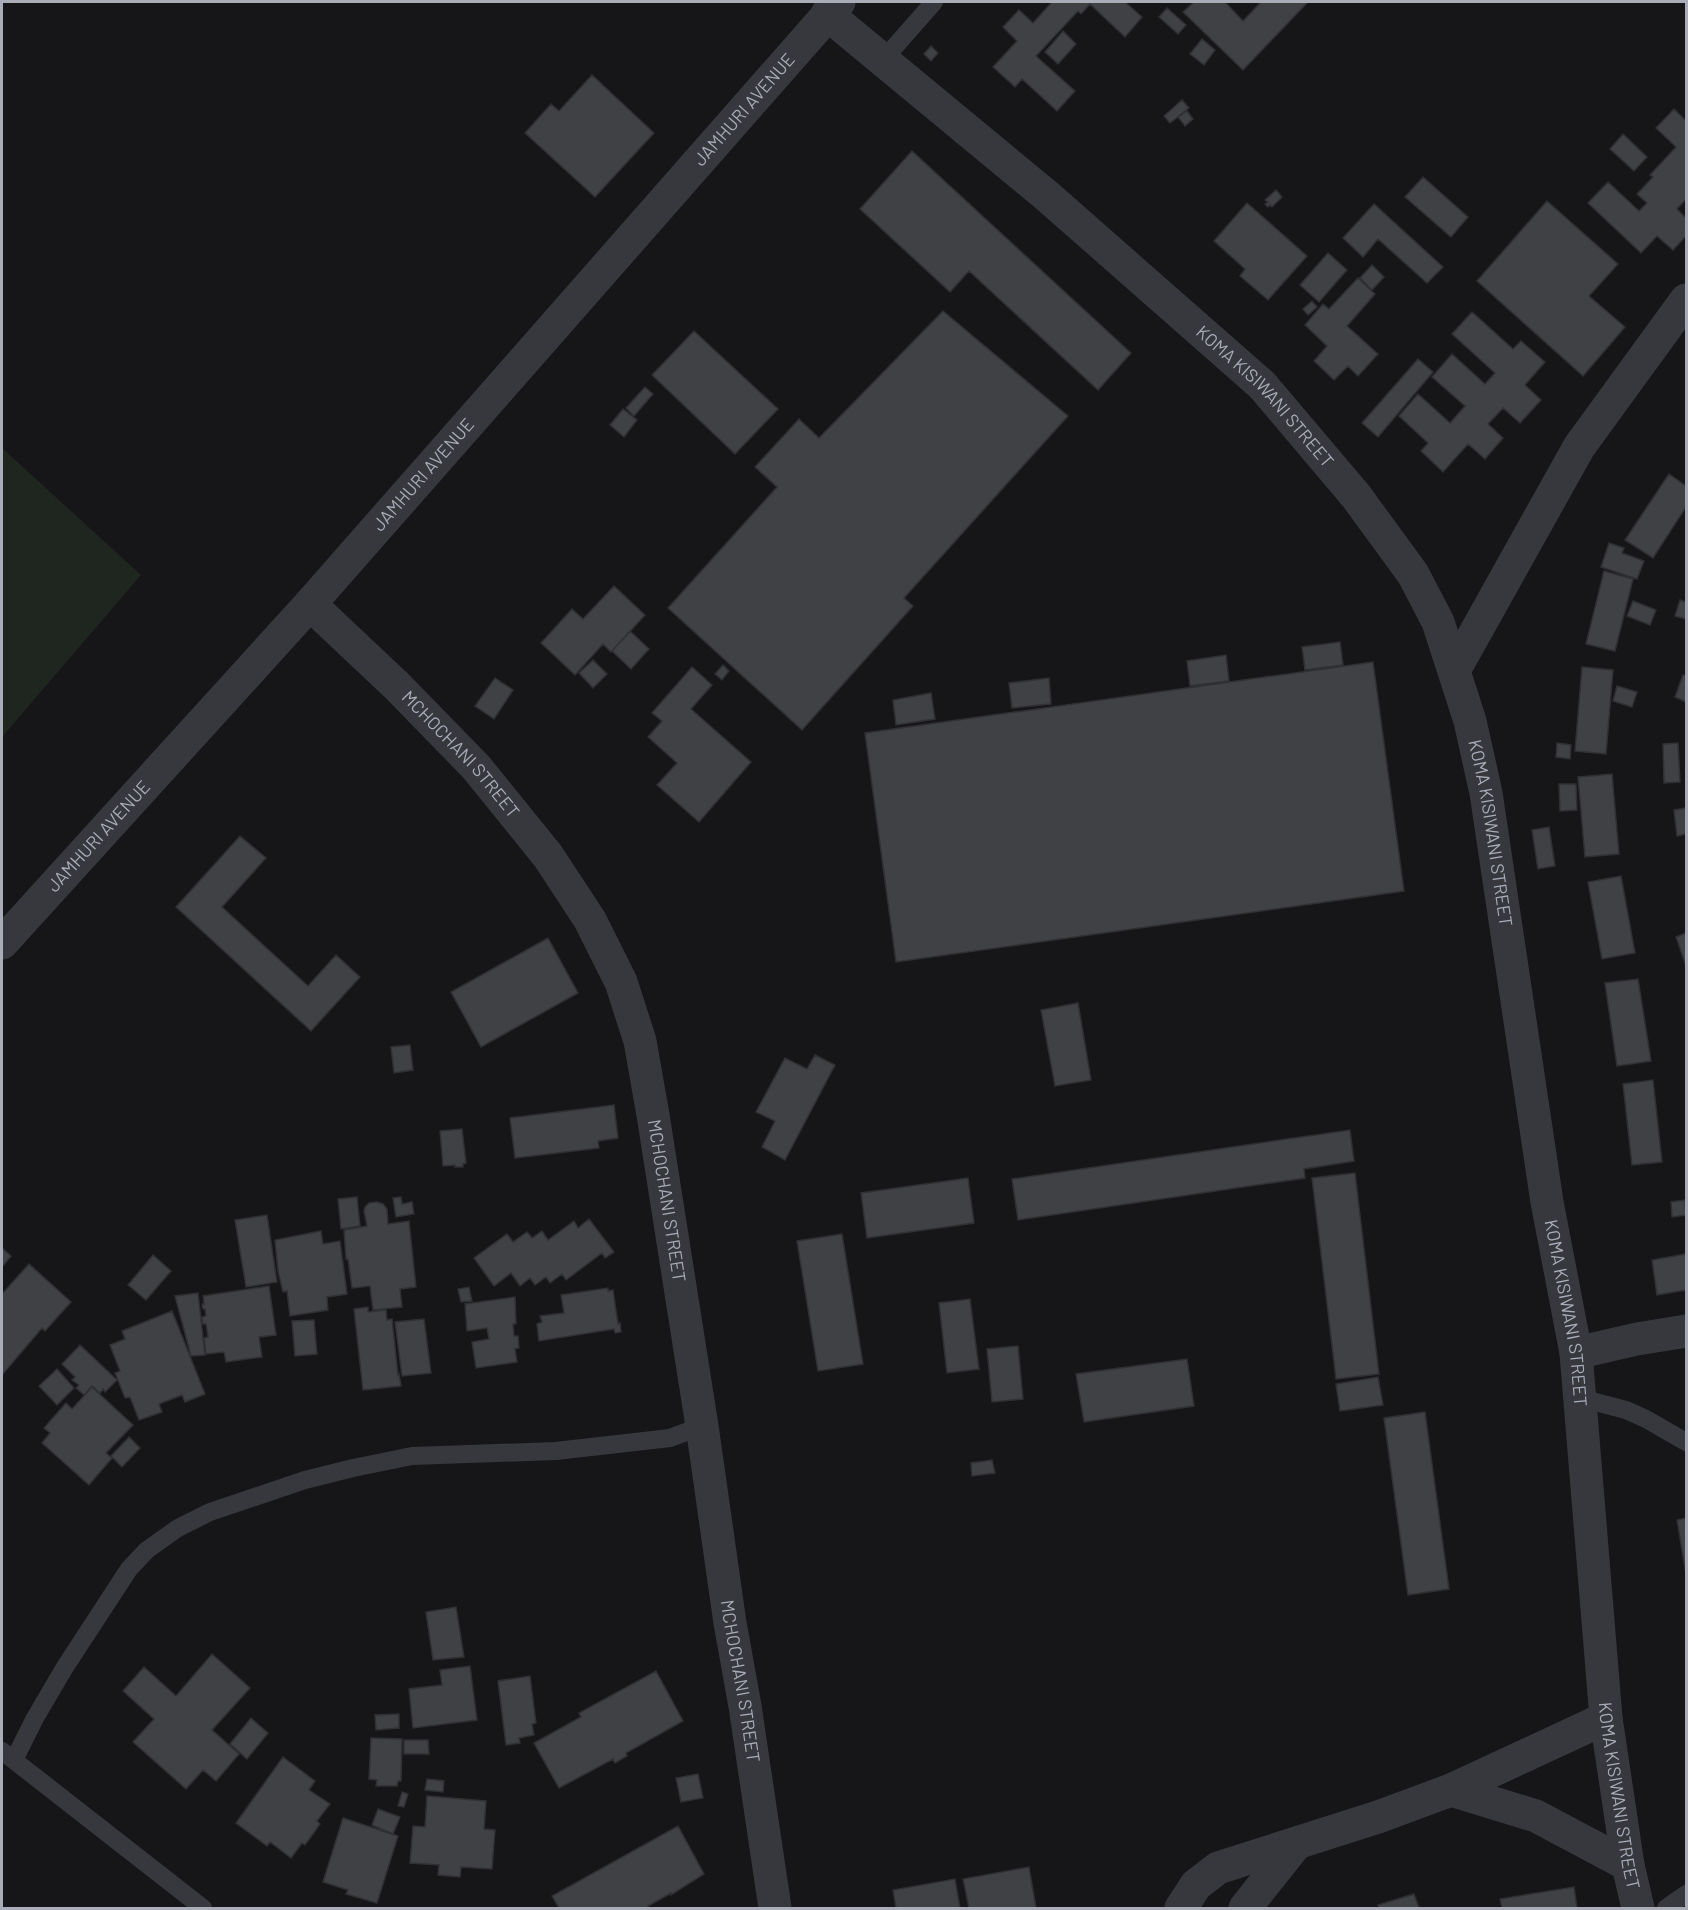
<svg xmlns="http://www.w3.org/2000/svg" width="1688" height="1910" font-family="Barlow,sans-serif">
  <rect width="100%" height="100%" fill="#161618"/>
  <!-- green -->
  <path fill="#1e261f" d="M 2,448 L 141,575 L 2,737 Z"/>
  <!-- building -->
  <path fill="#404145" stroke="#303034" stroke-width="1.5" d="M 1052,2 L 1125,2 L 1142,17 L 1125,37 L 1090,4 L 1081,14 L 1078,11 L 1036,56 L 1075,91 L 1057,111 L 1022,79 L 1015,87 L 993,67 L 1017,41 L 1003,27 L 1019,10 L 1033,23 Z
    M 1194,2 L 1225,2 L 1243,21 L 1261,2 L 1308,2 L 1243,70 L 1183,12 Z
    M 1167,8 L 1186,25 L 1178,34 L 1159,17 Z
    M 1063,31 L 1076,44 L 1058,64 L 1045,52 Z
    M 1202,39 L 1215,50 L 1204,65 L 1190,54 Z
    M 931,46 L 938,53 L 931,61 L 924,54 Z
    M 592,75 L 654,133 L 595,197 L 525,133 L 551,104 L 559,111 Z
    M 1182,100 L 1189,108 L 1170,123 L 1164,116 Z
    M 1674,109 L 1686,121 L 1686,199 L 1677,209 L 1686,218 L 1686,236 L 1673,250 L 1657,236 L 1641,253 L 1588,203 L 1608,182 L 1639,211 L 1647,203 L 1637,194 L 1653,177 L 1650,175 L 1676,147 L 1656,128 Z
    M 1187,111 L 1193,119 L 1185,126 L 1178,117 Z
    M 1623,134 L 1647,157 L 1634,171 L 1610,149 Z
    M 912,151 L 1131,353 L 1098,390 L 969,271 L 950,292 L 860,209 Z
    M 1423,177 L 1468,217 L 1451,237 L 1405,197 Z
    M 1276,190 L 1282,197 L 1272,207 L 1270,205 L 1268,207 L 1265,204 L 1268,202 L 1265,200 Z
    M 1547,201 L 1618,264 L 1589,296 L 1625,327 L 1583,376 L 1477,281 Z
    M 1247,203 L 1307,256 L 1268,300 L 1240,276 L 1245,269 L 1214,241 Z
    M 1374,204 L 1443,267 L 1427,283 L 1378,239 L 1363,257 L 1343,238 Z
    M 1328,253 L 1347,270 L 1319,302 L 1300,285 Z
    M 1372,265 L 1384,277 L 1372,290 L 1360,278 Z
    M 1358,278 L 1375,294 L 1347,326 L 1378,354 L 1358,376 L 1348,366 L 1334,380 L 1314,361 L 1327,346 L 1305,325 L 1323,304 L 1329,309 Z
    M 1312,301 L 1317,307 L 1308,315 L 1303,309 Z
    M 943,311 L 1068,416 L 904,598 L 913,606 L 802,730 L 668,608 L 777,487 L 755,467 L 799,419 L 819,438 Z
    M 1472,312 L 1513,349 L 1521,341 L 1545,362 L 1525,385 L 1541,400 L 1520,423 L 1503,408 L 1488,424 L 1503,438 L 1485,459 L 1468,444 L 1443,472 L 1421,451 L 1428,443 L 1399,416 L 1418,394 L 1450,423 L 1465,406 L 1432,377 L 1452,354 L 1485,384 L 1495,373 L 1452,334 Z
    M 694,331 L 778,409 L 735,454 L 652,375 Z
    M 1418,359 L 1433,372 L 1378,437 L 1362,423 Z
    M 645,387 L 653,394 L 634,416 L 626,408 Z
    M 623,409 L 637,420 L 624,437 L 610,425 Z
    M 1669,474 L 1686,486 L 1686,507 L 1653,558 L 1625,540 Z
    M 1609,543 L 1624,548 L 1622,553 L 1644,561 L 1637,579 L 1601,567 Z
    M 1604,571 L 1633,579 L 1615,651 L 1586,644 Z
    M 614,586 L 645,615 L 611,652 L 603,644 L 575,675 L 541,643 L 572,609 L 583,619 Z
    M 1680,600 L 1686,602 L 1686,619 L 1675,616 Z
    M 1633,601 L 1656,610 L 1650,625 L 1627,616 Z
    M 630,631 L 649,649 L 631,669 L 612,651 Z
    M 1340,642 L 1343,665 L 1305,670 L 1302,647 Z
    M 1226,655 L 1229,681 L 1190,686 L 1187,661 Z
    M 593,660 L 607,674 L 593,688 L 579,673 Z
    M 1373,662 L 1404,891 L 896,962 L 865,733 Z
    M 723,665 L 729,671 L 722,680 L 715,674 Z
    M 692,667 L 712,685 L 691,709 L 751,762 L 699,822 L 657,785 L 677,763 L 648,737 L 662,721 L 652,713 Z
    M 1582,667 L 1613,670 L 1606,754 L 1575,751 Z
    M 1683,675 L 1686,676 L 1686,702 L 1675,697 Z
    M 495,678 L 513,690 L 494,719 L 475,706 Z
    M 1049,678 L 1051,704 L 1012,708 L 1009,683 Z
    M 1617,686 L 1637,692 L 1632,707 L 1613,701 Z
    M 931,693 L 935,719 L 896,725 L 893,700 Z
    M 1557,743 L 1571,745 L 1570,759 L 1556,757 Z
    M 1678,743 L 1680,782 L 1664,783 L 1663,744 Z
    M 1612,774 L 1619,854 L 1585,857 L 1578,777 Z
    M 1559,784 L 1576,784 L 1577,810 L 1560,811 Z
    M 1686,808 L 1686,834 L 1677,836 L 1674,810 Z
    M 1549,827 L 1555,866 L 1538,869 L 1532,830 Z
    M 240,836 L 266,858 L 222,907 L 308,986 L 336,955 L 360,977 L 311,1031 L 176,907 Z
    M 1621,876 L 1635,953 L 1602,959 L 1588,882 Z
    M 1686,933 L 1686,966 L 1676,937 Z
    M 548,938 L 578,993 L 481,1047 L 451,992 Z
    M 1638,979 L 1651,1061 L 1617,1066 L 1605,983 Z
    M 1078,1003 L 1091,1080 L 1055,1086 L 1041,1010 Z
    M 410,1045 L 413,1070 L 394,1073 L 391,1047 Z
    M 815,1055 L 835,1065 L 785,1160 L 762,1147 L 775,1121 L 756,1112 L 785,1058 L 807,1069 Z
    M 1653,1080 L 1662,1162 L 1632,1165 L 1623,1084 Z
    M 614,1105 L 618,1138 L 598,1141 L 599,1148 L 515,1158 L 510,1118 Z
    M 462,1129 L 466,1163 L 463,1164 L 463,1167 L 455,1167 L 455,1165 L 443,1166 L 440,1131 Z
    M 1350,1130 L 1354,1161 L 1304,1169 L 1305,1178 L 1018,1220 L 1012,1179 Z
    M 1355,1173 L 1379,1374 L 1336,1379 L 1312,1178 Z
    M 968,1178 L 974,1223 L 867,1238 L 861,1193 Z
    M 357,1197 L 360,1226 L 341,1229 L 338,1199 Z
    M 401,1197 L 402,1204 L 412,1202 L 414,1214 L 396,1217 L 393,1198 Z
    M 1685,1200 L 1686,1215 L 1672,1217 L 1671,1202 Z
    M 377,1202 L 383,1204 L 387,1209 L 388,1224 L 409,1221 L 416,1287 L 400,1289 L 402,1307 L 373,1310 L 370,1286 L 352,1288 L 348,1259 L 346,1259 L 344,1230 L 367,1226 L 364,1211 L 365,1207 L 369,1203 Z
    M 267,1215 L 277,1282 L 246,1287 L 235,1220 Z
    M 589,1219 L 614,1252 L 605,1258 L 602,1253 L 566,1280 L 562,1274 L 550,1283 L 546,1277 L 535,1285 L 530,1278 L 520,1286 L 511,1273 L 494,1286 L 474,1258 L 507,1234 L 513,1242 L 527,1232 L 532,1238 L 542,1231 L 548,1240 L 574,1221 L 578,1228 Z
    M 321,1231 L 323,1244 L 340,1241 L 347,1294 L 327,1297 L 328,1310 L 290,1316 L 287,1291 L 283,1292 L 278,1271 L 275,1240 Z
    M 842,1234 L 863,1364 L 818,1371 L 797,1241 Z
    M 2,1248 L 11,1256 L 2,1267 Z
    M 1686,1254 L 1686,1290 L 1657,1295 L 1652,1260 Z
    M 153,1255 L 171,1271 L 146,1300 L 128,1285 Z
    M 29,1264 L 71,1302 L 45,1331 L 42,1328 L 2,1375 L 2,1294 Z
    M 269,1286 L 276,1335 L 259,1337 L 262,1357 L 226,1362 L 224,1352 L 206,1354 L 204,1338 L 208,1337 L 206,1324 L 203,1324 L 202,1317 L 206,1316 L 205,1309 L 203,1309 L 202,1304 L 204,1304 L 203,1296 Z
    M 469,1287 L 472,1301 L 461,1302 L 458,1289 Z
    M 608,1288 L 608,1291 L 613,1290 L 618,1324 L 620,1323 L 621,1332 L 615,1333 L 614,1329 L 539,1341 L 537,1324 L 542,1322 L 540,1316 L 564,1313 L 561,1295 Z
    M 198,1293 L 205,1355 L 191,1356 L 175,1296 Z
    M 515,1297 L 516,1324 L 513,1324 L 514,1336 L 518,1336 L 519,1348 L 515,1349 L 517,1362 L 476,1368 L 472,1342 L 489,1339 L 487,1328 L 467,1331 L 465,1304 Z
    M 970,1299 L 979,1369 L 947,1373 L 939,1303 Z
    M 368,1307 L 368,1312 L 386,1310 L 387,1320 L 392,1319 L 398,1375 L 399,1374 L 401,1386 L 363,1390 L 354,1309 Z
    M 172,1311 L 205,1394 L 185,1402 L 182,1395 L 159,1404 L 162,1412 L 139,1420 L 130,1397 L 125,1398 L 115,1373 L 120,1371 L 110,1345 L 125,1339 L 122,1331 Z
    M 424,1319 L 431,1373 L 402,1376 L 395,1322 Z
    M 314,1320 L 317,1354 L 295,1356 L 292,1321 Z
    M 80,1345 L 117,1380 L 105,1392 L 103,1389 L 100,1393 L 92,1386 L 84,1395 L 76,1388 L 79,1385 L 72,1380 L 75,1377 L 62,1364 Z
    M 1018,1346 L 1023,1399 L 992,1402 L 987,1349 Z
    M 1187,1359 L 1194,1406 L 1084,1422 L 1076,1374 Z
    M 57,1369 L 74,1388 L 57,1405 L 39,1386 Z
    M 1378,1377 L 1383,1405 L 1340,1411 L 1336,1384 Z
    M 92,1387 L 133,1425 L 106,1453 L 112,1458 L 89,1485 L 42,1443 L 50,1433 L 44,1428 L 66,1403 L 72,1409 Z
    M 1425,1412 L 1449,1589 L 1408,1595 L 1384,1418 Z
    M 129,1437 L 140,1448 L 122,1467 L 111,1456 Z
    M 992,1460 L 995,1473 L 972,1476 L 971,1463 Z
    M 1686,1518 L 1686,1574 L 1677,1520 Z
    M 456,1607 L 464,1657 L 433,1660 L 426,1612 Z
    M 212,1654 L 250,1688 L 212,1730 L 239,1754 L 216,1781 L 203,1770 L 186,1789 L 133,1742 L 154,1719 L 123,1691 L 144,1667 L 176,1696 Z
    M 470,1666 L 477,1720 L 413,1728 L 409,1689 L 442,1685 L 440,1670 Z
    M 656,1671 L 683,1721 L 626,1753 L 627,1756 L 615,1763 L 613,1759 L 559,1788 L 534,1743 L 581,1717 L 579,1713 Z
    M 530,1676 L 536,1723 L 532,1724 L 534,1735 L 519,1738 L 520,1743 L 506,1745 L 498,1681 Z
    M 399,1714 L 399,1728 L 376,1730 L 375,1715 Z
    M 251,1718 L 268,1733 L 247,1759 L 230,1744 Z
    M 371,1738 L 402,1739 L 401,1781 L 398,1781 L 397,1786 L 376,1786 L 377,1780 L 369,1779 Z
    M 404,1740 L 428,1740 L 429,1754 L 404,1754 Z
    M 283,1757 L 315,1781 L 309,1790 L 330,1804 L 317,1821 L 320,1824 L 305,1845 L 302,1843 L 291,1858 L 270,1842 L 267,1846 L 236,1823 Z
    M 698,1774 L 703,1798 L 681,1802 L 676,1778 Z
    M 427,1779 L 444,1781 L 443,1792 L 425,1790 Z
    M 402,1792 L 408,1794 L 404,1807 L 398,1806 Z
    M 427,1796 L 486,1801 L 484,1829 L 495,1830 L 492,1869 L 461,1867 L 460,1877 L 438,1875 L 439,1865 L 410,1863 L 413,1826 L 425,1827 Z
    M 378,1809 L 400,1817 L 393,1834 L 372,1825 Z
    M 343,1818 L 398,1836 L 377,1903 L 346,1894 L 348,1890 L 323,1882 Z
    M 678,1826 L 704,1874 L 671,1895 L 671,1893 L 648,1906 L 649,1908 L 559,1908 L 552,1896 Z
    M 1029,1867 L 1036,1908 L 969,1908 L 963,1879 Z
    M 955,1879 L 960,1908 L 896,1908 L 893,1890 Z
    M 1574,1887 L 1577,1908 L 1502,1908 L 1500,1899 Z
    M 1414,1894 L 1419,1908 L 1379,1908 L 1378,1905 Z"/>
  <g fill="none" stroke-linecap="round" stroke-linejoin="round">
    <!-- service -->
    <path stroke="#37383d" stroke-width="18" d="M 883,60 L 934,2
      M 1580,1398 L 1626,1410 L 1646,1419 L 1686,1442
      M 2,1751 L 203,1908
      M 14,1760 L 35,1718 L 65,1667 L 129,1569 L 147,1550 L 178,1528 L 210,1512 L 305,1480 L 353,1468 L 412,1456 L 556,1451 L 670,1438 L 702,1426
      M 1666,1908 L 1686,1894"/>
    <!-- minor -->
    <g stroke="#37383d" stroke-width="33">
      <path id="s1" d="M 827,14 L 1047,196 L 1262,385 L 1356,496 L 1413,574 L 1438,622 L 1470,721 L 1486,793 L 1547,1202 L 1576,1353 L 1606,1718 L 1628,1865 L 1638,1908"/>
      <path id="s2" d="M 310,604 L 397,686 L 476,767 L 548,856 L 590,920 L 621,982 L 640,1041 L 653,1115 L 702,1426 L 730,1623 L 745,1706 L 775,1908"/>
      <path d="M 1455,669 L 1579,447 L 1686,300"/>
      <path d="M 1576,1353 L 1637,1339 L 1686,1331"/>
      <path d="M 1451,1790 L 1536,1816 L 1628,1865"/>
      <path d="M 1181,1908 L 1196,1885 L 1218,1868 L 1378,1817 L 1451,1790 L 1606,1718"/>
      <path d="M 1245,1908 L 1296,1844"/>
    </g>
    <!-- tertiary -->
    <path stroke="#37383d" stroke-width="33" id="s3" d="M 2,943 L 310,604 L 839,2"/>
  </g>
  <g text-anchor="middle" stroke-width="5" stroke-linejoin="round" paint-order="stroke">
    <!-- street labels -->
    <g font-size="18" fill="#a8adb8" stroke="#111113">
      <text dy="6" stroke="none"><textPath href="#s3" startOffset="1116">JAMHURI AVENUE</textPath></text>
      <text dy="6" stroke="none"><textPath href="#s1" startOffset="582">KOMA KISIWANI STREET</textPath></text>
      <text dy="6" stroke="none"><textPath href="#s3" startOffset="630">JAMHURI AVENUE</textPath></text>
      <text dy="6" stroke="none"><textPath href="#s2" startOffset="213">MCHOCHANI STREET</textPath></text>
      <text dy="6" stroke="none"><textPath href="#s1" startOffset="1086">KOMA KISIWANI STREET</textPath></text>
      <text dy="6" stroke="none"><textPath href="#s3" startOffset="144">JAMHURI AVENUE</textPath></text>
      <text dy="6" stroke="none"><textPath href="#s2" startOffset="717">MCHOCHANI STREET</textPath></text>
      <text dy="6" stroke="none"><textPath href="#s1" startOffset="1572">KOMA KISIWANI STREET</textPath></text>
      <text dy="6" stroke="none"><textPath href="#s2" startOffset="1203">MCHOCHANI STREET</textPath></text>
      <text dy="6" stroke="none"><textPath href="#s1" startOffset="2058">KOMA KISIWANI STREET</textPath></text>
    </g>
  </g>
  <!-- border -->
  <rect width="1688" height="1910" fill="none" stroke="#a8adb8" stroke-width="6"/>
</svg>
